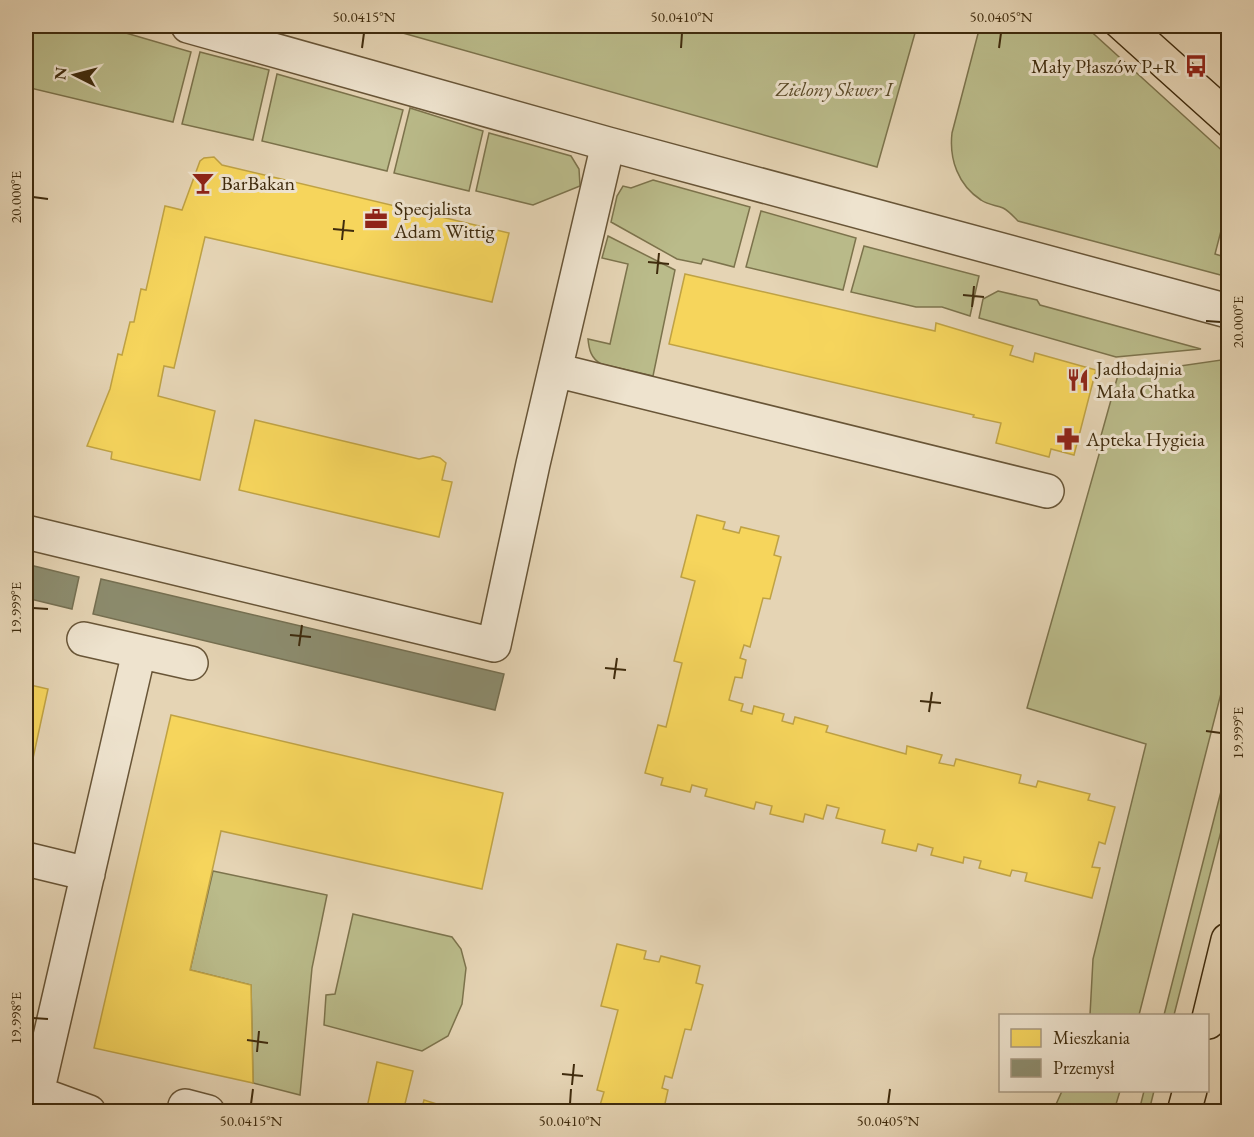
<svg xmlns="http://www.w3.org/2000/svg" width="1254" height="1137" font-family="'EB Garamond',serif">
  <rect width="100%" height="100%" fill="#e5d4b4"/>
  <filter id="stains"><feTurbulence type="fractalNoise" baseFrequency=".00333" numOctaves="4"/><feColorMatrix values="0 0 0 0 .2 0 0 0 0 .09 0 0 0 0 .02 0 0 0 .5 -.17"/></filter>
  <radialGradient id="worn" r=".72"><stop offset=".6" stop-color="#630" stop-opacity="0"/><stop offset="1" stop-color="#630" stop-opacity=".3"/></radialGradient>
  <!-- green -->
  <path fill="#babb8a" stroke="#7c734c" stroke-width="1.5" d="M 27,26 L 102,26 L 191,52 L 173,122 L 26,87 Z
    M 378,26 L 917,26 L 877,167 Z
    M 980,26 L 1085,26 L 1228,156 L 1228,224 L 1223,223 L 1215,254 L 1228,258 L 1228,277 L 1018,221 C 1014,217 1009,211 1003,208 C 996,205 988,205 981,200 C 958,185 949,159 952,133 Z
    M 200,52 L 269,70 L 253,140 L 182,124 Z
    M 277,74 L 403,110 L 387,171 L 262,141 Z
    M 410,108 L 483,131 L 469,191 L 394,173 Z
    M 489,133 L 571,156 L 579,169 L 580,186 L 533,205 L 476,191 Z
    M 653,180 L 750,207 L 734,267 L 703,259 L 701,264 L 677,259 L 611,222 L 617,196 L 623,186 L 631,188 Z
    M 761,211 L 856,238 L 843,290 L 746,267 Z
    M 608,236 L 675,270 L 653,376 L 601,364 C 591,358 589,350 588,339 L 610,344 L 628,264 L 602,258 Z
    M 864,246 L 979,276 L 970,316 L 942,307 L 916,307 L 851,292 Z
    M 998,291 L 1037,300 L 1040,305 L 1201,349 L 1116,357 L 979,318 L 983,299 Z
    M 1228,359 L 1228,666 L 1139,1015 L 1090,1015 L 1093,959 L 1146,744 L 1027,708 L 1100,451 L 1097,450 L 1118,375 Z
    M 1228,764 L 1228,804 L 1174,1015 L 1164,1015 Z
    M 213,871 L 327,895 L 312,968 L 300,1095 L 253,1083 L 251,985 L 190,970 Z
    M 353,914 L 452,937 L 461,949 L 466,968 L 462,1004 L 448,1036 L 422,1051 L 324,1025 L 326,995 L 335,994 Z
    M 1228,1074 L 1228,1099 L 1225,1111 L 1219,1111 Z
    M 1062,1091 L 1062,1090 L 1120,1091 L 1114,1111 L 1053,1111 Z
    M 1144,1091 L 1154,1091 L 1149,1111 L 1139,1111 Z"/>
  <!-- homes -->
  <path fill="#f6d55c" stroke="#bfa244" stroke-width="1.5" d="M 214,157 L 222,165 L 509,233 L 492,302 L 205,237 L 174,368 L 164,366 L 158,396 L 215,411 L 200,480 L 111,459 L 112,452 L 87,446 L 110,389 L 118,354 L 122,355 L 130,322 L 134,322 L 141,289 L 146,290 L 165,206 L 182,210 L 200,161 L 204,158 Z
    M 685,274 L 935,331 L 936,323 L 1013,346 L 1010,355 L 1033,362 L 1035,353 L 1096,370 L 1074,455 L 1051,449 L 1049,457 L 996,443 L 1001,423 L 973,417 L 974,415 L 669,344 Z
    M 255,420 L 419,459 L 433,456 L 440,458 L 446,463 L 442,480 L 452,482 L 439,537 L 239,490 Z
    M 697,515 L 725,522 L 723,529 L 739,533 L 741,527 L 779,536 L 774,555 L 781,557 L 770,599 L 763,598 L 750,647 L 744,645 L 740,658 L 746,660 L 742,678 L 735,677 L 729,700 L 743,704 L 741,711 L 752,714 L 754,706 L 784,714 L 782,721 L 793,724 L 795,717 L 828,726 L 826,732 L 906,754 L 907,746 L 942,755 L 939,763 L 954,766 L 956,759 L 1021,775 L 1019,783 L 1036,787 L 1038,781 L 1090,794 L 1088,800 L 1115,807 L 1105,844 L 1099,842 L 1092,867 L 1100,868 L 1092,898 L 1025,881 L 1027,873 L 1012,870 L 1010,876 L 979,868 L 981,861 L 964,857 L 963,863 L 931,855 L 933,848 L 918,844 L 916,851 L 882,843 L 885,830 L 836,818 L 839,808 L 827,805 L 823,819 L 805,814 L 803,822 L 770,814 L 772,806 L 756,802 L 754,809 L 705,796 L 707,789 L 692,785 L 690,792 L 661,785 L 663,778 L 645,773 L 658,725 L 666,727 L 682,663 L 674,661 L 695,581 L 681,577 Z
    M 26,684 L 48,689 L 27,786 L 26,786 Z
    M 171,715 L 503,793 L 482,889 L 221,831 L 190,970 L 251,985 L 253,1083 L 94,1048 Z
    M 617,944 L 646,951 L 644,959 L 659,962 L 661,956 L 700,966 L 696,983 L 703,985 L 691,1030 L 685,1029 L 672,1078 L 665,1076 L 662,1088 L 668,1090 L 664,1108 L 656,1106 L 655,1112 L 598,1112 L 604,1092 L 597,1090 L 618,1010 L 601,1006 Z
    M 377,1062 L 413,1071 L 403,1112 L 366,1112 Z
    M 424,1100 L 440,1105 L 439,1112 L 421,1112 Z"/>
  <!-- industry -->
  <path fill="#8c8c6e" stroke="#756f51" stroke-width="1.5" d="M 26,564 L 79,577 L 72,609 L 26,598 Z
    M 101,579 L 504,674 L 495,710 L 93,614 Z"/>
  <g fill="none" stroke-linecap="round" stroke-linejoin="round">
    <!-- minor casing -->
    <g stroke="#685537" stroke-width="36">
      <path id="minor" d="M 188,26 L 608,144 L 1228,311
        M 555,370 L 1047,491
        M 26,532 L 494,645 L 533,464 L 608,144
        M 84,639 L 191,663
        M 26,859 L 88,874
        M 185,1106 L 208,1112
        M 89,1112 L 37,1093 L 139,652"/>
    </g>
    <!-- major casing -->
    <g stroke="#3f2b0d" stroke-width="36">
      <path id="major" d="M 1208,1022 L 1228,940
        M 1184,1112 L 1190,1090"/>
    </g>
    <!-- minor -->
    <use href="#minor" stroke="#eee3ce" stroke-width="33"/>
    <!-- major -->
    <use href="#major" stroke="#e5d4b4" stroke-width="33"/>
    <!-- tram -->
    <path stroke="#3f2b0d" stroke-width="1.5" d="M 1099,26 L 1228,142
      M 1151,26 L 1228,95"/>
  </g>
  <!-- ticks -->
  <path fill="none" stroke="#3f2b0d" stroke-width="2" d="M 362,48 L 364,33M 681,48 L 682,33M 999,48 L 1001,33M 33,197 L 48,199M 333,229 L 354,231M 342,240 L 344,220M 648,262 L 669,264M 657,274 L 659,253M 963,295 L 984,297M 972,307 L 974,286M 1206,321 L 1221,322M 33,608 L 48,609M 290,635 L 311,637M 299,646 L 302,625M 605,668 L 626,670M 614,679 L 617,658M 920,701 L 941,703M 929,712 L 932,692M 1206,731 L 1221,733M 33,1018 L 48,1019M 247,1040 L 268,1043M 257,1052 L 259,1031M 562,1074 L 583,1076M 572,1085 L 574,1064M 251,1104 L 253,1089M 570,1104 L 571,1089M 888,1104 L 890,1089"/>
  <!-- icons -->
  <defs>
    <g id="bus-bare" transform="scale(1.8)"><path d="M-5-6H5V4H4V6H2V4H-2V6H-4V4H-5ZM-3.5-4V0h7V-4ZM-3.5 1.2v1.5H-2V1.2ZM2 1.2v1.5H3.5V1.2Z" fill="#8f2418" stroke="#eee3ce" stroke-width="2.5" paint-order="stroke"/></g>
    <g id="bar-bare" transform="scale(1.8)"><path d="M-6-5H6L.8 .8V4.5H3.5V6h-7V4.5H-.8V.8Z" fill="#8f2418" stroke="#eee3ce" stroke-width="2.5" paint-order="stroke"/></g>
    <g id="office-bare" transform="scale(1.8)"><path d="M-6-3h4V-5.5h4V-3h4V5H-6ZM-1-4.5V-3h2v-1.5ZM-6 0V1H6V0Z" fill="#8f2418" stroke="#eee3ce" stroke-width="2.5" paint-order="stroke"/></g>
    <g id="restaurant-bare" transform="scale(1.8)"><path d="M-5-6h1v4h1v-4h1v4h1v-4h1v5L-1.5 .5V6h-2V.5L-5-1ZM5-6V6H3V1.5H1.5Q1.5-4 5-6Z" fill="#8f2418" stroke="#eee3ce" stroke-width="2.5" paint-order="stroke"/></g>
    <g id="pharmacy-bare" transform="scale(1.8)"><path d="M-2-6h4v4h4v4h-4v4h-4v-4h-4v-4h4Z" fill="#8f2418" stroke="#eee3ce" stroke-width="2.5" paint-order="stroke"/></g>
  </defs>
  <g fill-rule="evenodd">
    <use href="#bus-bare" x="1196" y="66"/>
    <use href="#bar-bare" x="203" y="183"/>
    <use href="#office-bare" x="376" y="219"/>
    <use href="#restaurant-bare" x="1078" y="380"/>
    <use href="#pharmacy-bare" x="1068" y="439"/>
  </g>
  <g text-anchor="middle" stroke-width="6" stroke-linejoin="round" paint-order="stroke">
    <!-- poi labels -->
    <g font-size="20" fill="#3f2b0d" stroke="#eee3ce" text-anchor="start">
      <text x="1178" y="73" text-anchor="end">Mały Płaszów P+R</text>
      <text x="221" y="190">BarBakan</text>
      <text x="394" y="215">Specjalista<tspan x="394" dy="23">Adam Wittig</tspan></text>
      <text x="1096" y="375">Jadłodajnia<tspan x="1096" dy="23">Mała Chatka</tspan></text>
      <text x="1086" y="446">Apteka Hygieia</text>
    </g>
    <!-- park labels -->
    <g font-size="20" font-style="italic" fill="#584826" stroke="#eee3ce">
      <text x="834" y="96">Zielony Skwer I</text>
    </g>
  </g>
  <!-- margin -->
  <rect width="1254" height="1137" fill="none" stroke="#e5d4b4" stroke-width="66"/>
  <!-- legend -->
  <rect x="999" y="1014" width="210" height="78" fill="#eee3ce" stroke="#a89981" stroke-width="1.5"/>
  <rect x="1011" y="1029" width="30" height="18" fill="#f6d55c" stroke="#a89981" stroke-width="1.5"/>
  <text x="1053" y="1044" font-size="18" fill="#3f2b0d">Mieszkania</text>
  <rect x="1011" y="1059" width="30" height="18" fill="#8c8c6e" stroke="#a89981" stroke-width="1.5"/>
  <text x="1053" y="1074" font-size="18" fill="#3f2b0d">Przemysł</text>
  <!-- north arrow -->
  <g transform="translate(75 75) rotate(276)" stroke="#eee3ce" stroke-width="4.5" paint-order="stroke">
  <path d="M0-4.5L10 22L0 15L-10 22Z" fill="#3f2b0d"/>
  <text y="-9" font-size="16" font-weight="bold" text-anchor="middle" fill="#3f2b0d">N</text>
  </g>
  <rect x="33" y="33" width="1188" height="1071" fill="none" stroke="#3f2b0d" stroke-width="2"/>
  <g font-size="15" text-anchor="middle" fill="#3f2b0d">
    <text x="364" y="22">50.0415°N</text>
    <text x="682" y="22">50.0410°N</text>
    <text x="1001" y="22">50.0405°N</text>
    <text transform="translate(16 197) rotate(-90)" y="5">20.000°E</text>
    <text transform="translate(1238 322) rotate(-90)" y="5">20.000°E</text>
    <text transform="translate(16 608) rotate(-90)" y="5">19.999°E</text>
    <text transform="translate(1238 733) rotate(-90)" y="5">19.999°E</text>
    <text transform="translate(16 1018) rotate(-90)" y="5">19.998°E</text>
    <text x="251" y="1126">50.0415°N</text>
    <text x="570" y="1126">50.0410°N</text>
    <text x="888" y="1126">50.0405°N</text>
  </g>
  <rect width="100%" height="100%" filter="url(#stains)"/>
  <rect width="100%" height="100%" fill="url(#worn)"/>
</svg>
